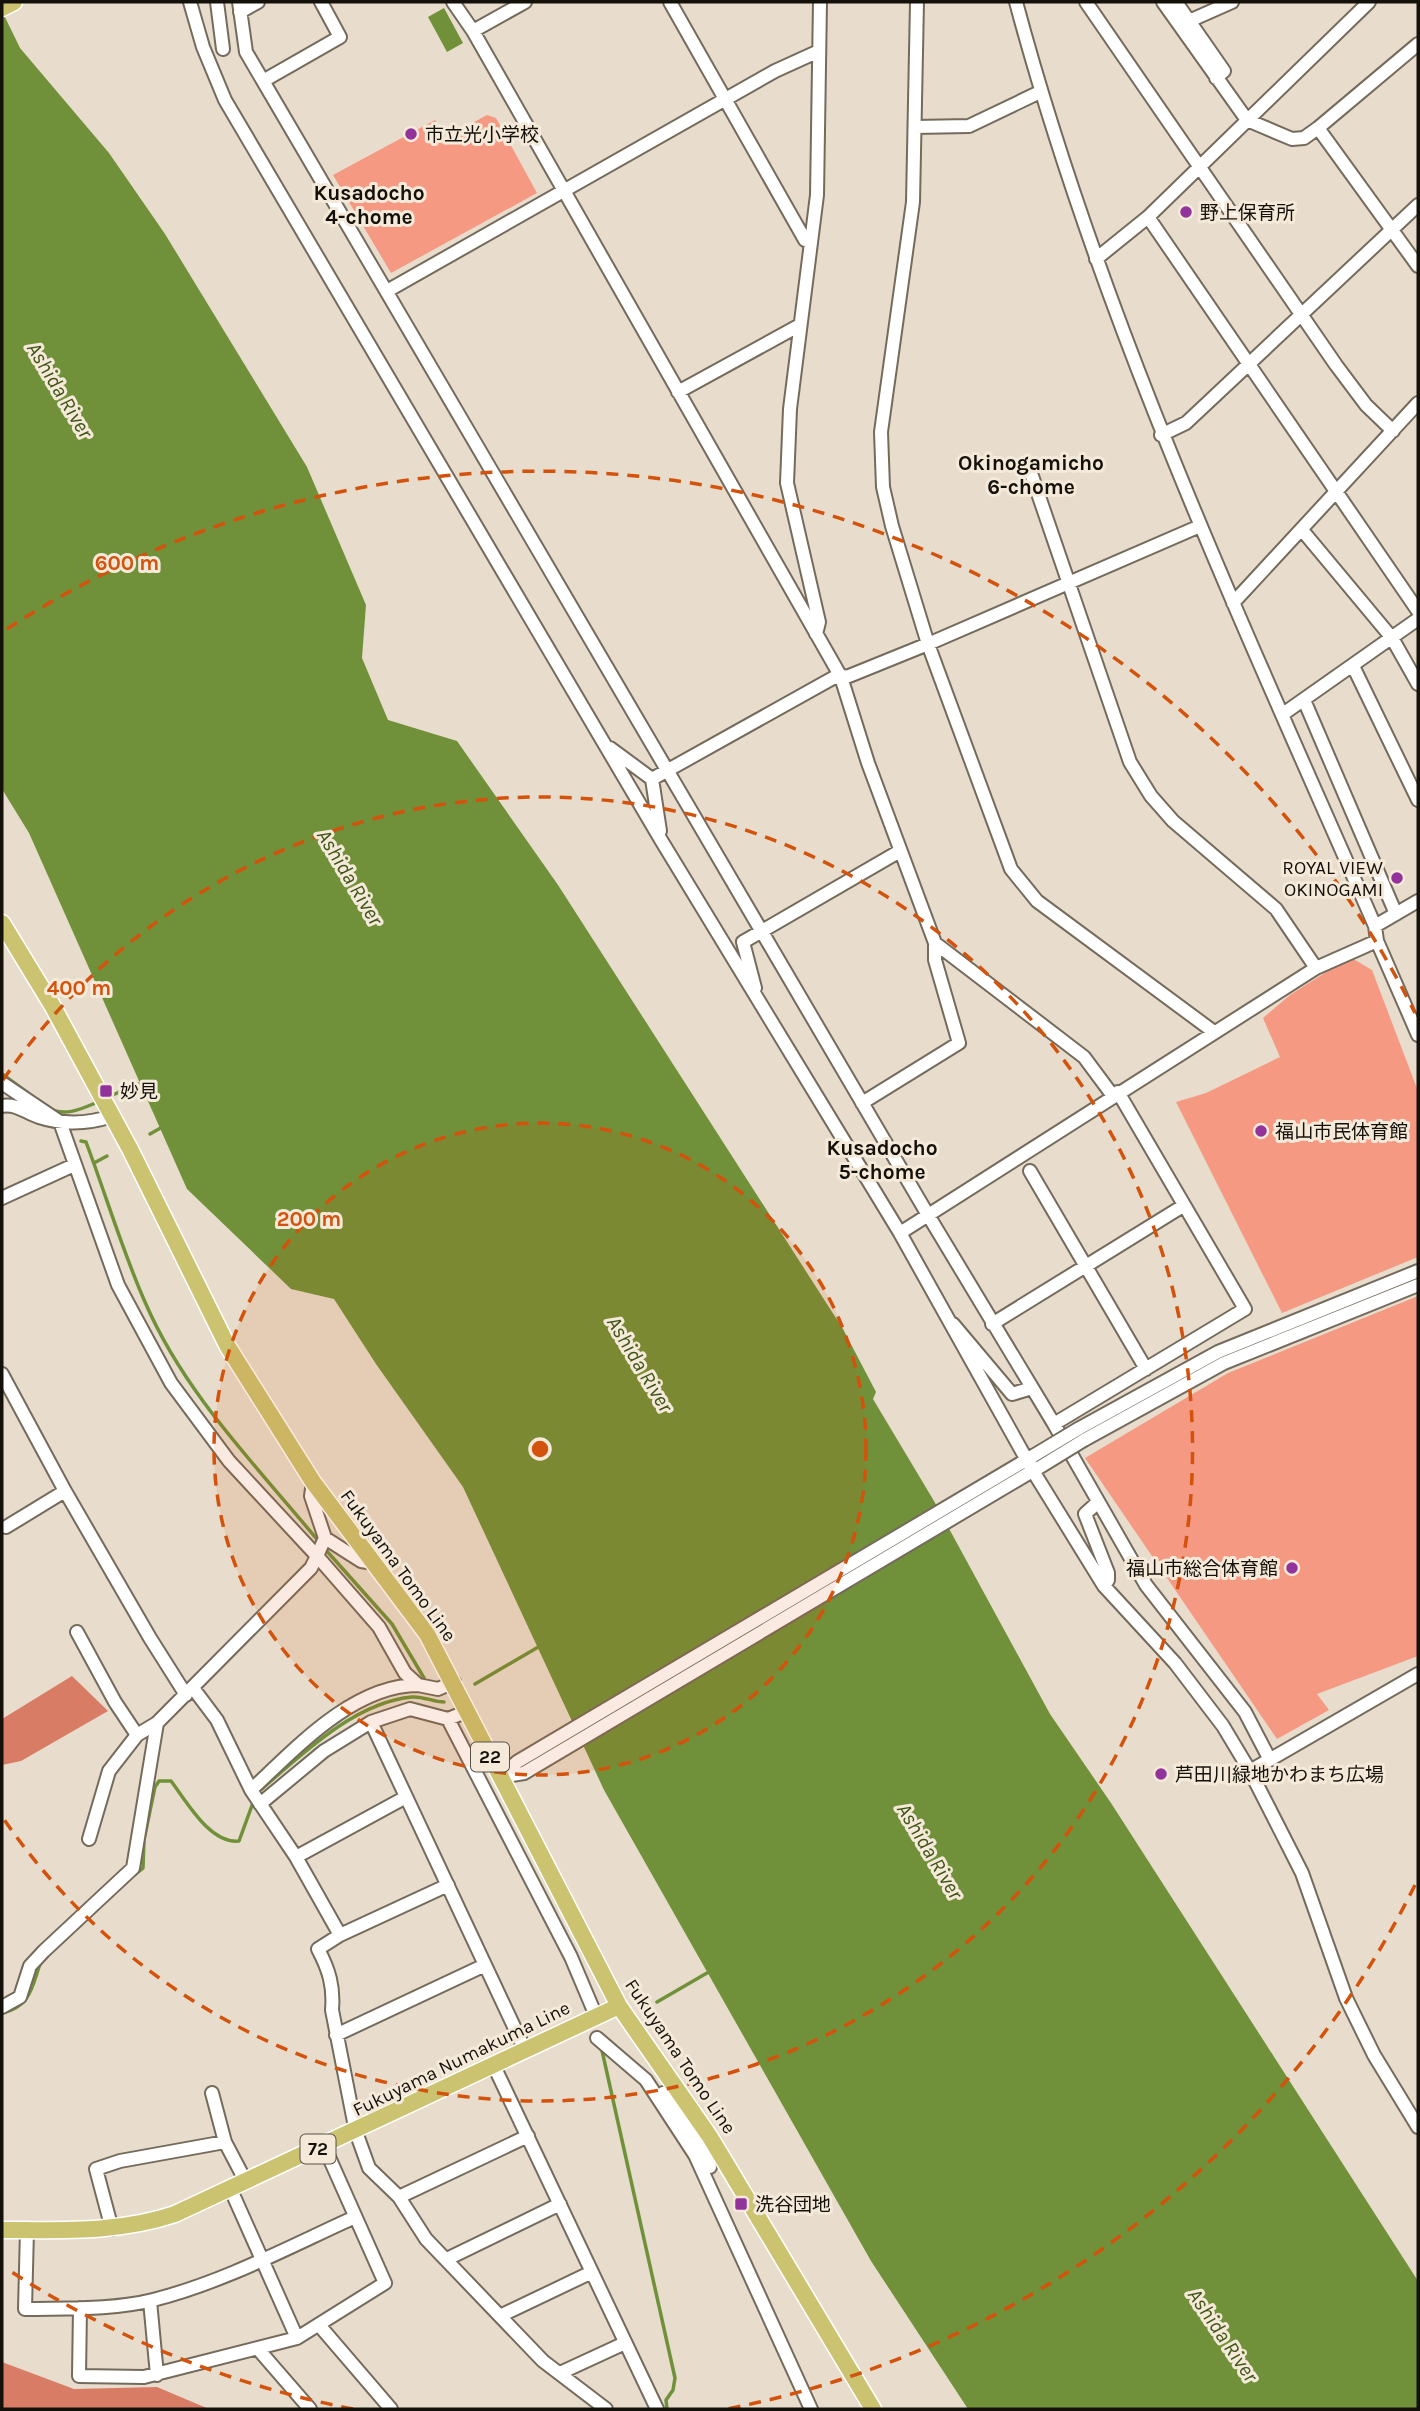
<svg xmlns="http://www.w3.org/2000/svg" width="1420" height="2411" font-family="Karla,'Noto Sans JP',sans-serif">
  <rect width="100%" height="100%" fill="#e8ddcc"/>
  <!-- green -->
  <path fill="#f59983" d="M 487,115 L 496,118 L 537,193 L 391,273 L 333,175 L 435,120 L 445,138 Z
    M 1350,957 L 1372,970 L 1418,1091 L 1418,1257 L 1282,1313 L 1176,1102 L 1206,1093 L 1280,1057 L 1263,1018 L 1290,995 Z
    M 1418,1296 L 1418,1656 L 1317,1694 L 1329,1710 L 1277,1739 L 1085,1458 L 1228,1373 Z"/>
  <!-- forest -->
  <path fill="#d97c66" d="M 72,1676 L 108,1711 L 21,1761 L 2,1765 L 2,1719 Z
    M 2,2362 L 74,2389 L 157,2387 L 209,2409 L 2,2409 Z"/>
  <!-- water -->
  <path fill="#70913a" d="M 444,8 L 463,43 L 447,52 L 428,17 Z
    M 2,11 L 20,48 L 109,153 L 165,234 L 307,467 L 366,605 L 362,658 L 388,720 L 457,741 L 558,885 L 843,1329 L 876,1392 L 873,1399 L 934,1501 L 1050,1714 L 1111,1803 L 1418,2281 L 1418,2409 L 968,2409 L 871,2261 L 604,1790 L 463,1487 L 376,1364 L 334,1299 L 291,1289 L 187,1189 L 29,833 L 2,789 Z"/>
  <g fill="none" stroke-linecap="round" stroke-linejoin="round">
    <!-- stream -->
    <path stroke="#70913a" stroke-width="3.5" d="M 2,1074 L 28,1093
      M 108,1097 L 138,1084
      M 52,1110 C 68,1116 83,1108 98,1102
      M 150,1134 L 164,1126
      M 81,1141 L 86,1142 C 106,1195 122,1250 145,1302 C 185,1395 257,1466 320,1543
      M 94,1163 L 107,1156
      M 325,1549 L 392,1624 L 424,1678
      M 475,1684 L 540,1646
      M 257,1793 C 299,1757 354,1702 412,1697 C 423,1696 433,1702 444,1702
      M 129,1879 L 143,1868 L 144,1840 L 155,1787 L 159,1781 L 171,1781 C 187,1802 210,1844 239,1841 L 254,1800
      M 657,2002 L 707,1973
      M 2,2013 C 30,2007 32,1987 40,1964
      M 601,2046 L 675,2378 L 673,2390 L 666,2400 L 667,2409"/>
    <!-- minor casing -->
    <g stroke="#746b5c" stroke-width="16">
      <path id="minor" d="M 190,2 L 203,47 L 225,100 L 661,840 L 900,1233 L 1033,1471 L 1104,1586 L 1175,1663 L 1223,1726 L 1250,1771 L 1302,1873 L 1346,1998 L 1374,2055 L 1418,2127
        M 217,2 L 223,49
        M 239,2 L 246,52 L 928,1215 L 1054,1424 L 1245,1309 L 1118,1092
        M 453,2 L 473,31 L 841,677 L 868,763 L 935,943 L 1084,1057 L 1113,1096
        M 670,2 L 805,240 L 811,243
        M 917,2 L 913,202 L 881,432 L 883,487 L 892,526 L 928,644 L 1011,869 L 1037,901 L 1214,1032
        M 1016,2 C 1102,323 1242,622 1375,926 L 1377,941 L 1418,1035
        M 1086,2 L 1336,365 L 1366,405 L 1393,431
        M 1163,2 L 1247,120 L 1292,139 L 1304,138 L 1318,128 L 1418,44
        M 1176,2 L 1224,71 L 1216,78
        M 240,12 L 258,2
        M 1189,21 L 1232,2
        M 473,31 L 525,2
        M 263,81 L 340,37 L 321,2
        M 915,127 L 969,126 L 1040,92
        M 1318,128 L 1418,266
        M 1148,217 L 1418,611
        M 1096,259 L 1148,217 L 1369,2
        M 387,291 L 775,71 L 819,51
        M 678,392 L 800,325
        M 1161,435 L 1186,423 L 1418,205
        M 1032,476 L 1130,762 L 1151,796 L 1173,821 L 1276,909 L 1316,968
        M 1302,530 L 1392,638 L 1418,684
        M 1233,603 L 1418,403
        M 816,634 L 819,622 L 787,483 L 790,409 L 817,195 L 820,2
        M 1353,666 L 1418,800
        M 1304,700 L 1396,914
        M 1283,714 L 1418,619
        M 610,748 L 652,779
        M 660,831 L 652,779 L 833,678 L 849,676 L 928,644 L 1200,526
        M 1375,926 L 1418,901
        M 755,988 L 743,942 L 900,851
        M 2,1083 L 60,1122 L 118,1285 L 171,1383 L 229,1461 L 317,1556 L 325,1538 L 361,1561 L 374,1563
        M 862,1103 L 959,1043 L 935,960 L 935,943
        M 2,1106 C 16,1103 26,1113 39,1117 C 64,1125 88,1124 112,1116
        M 1030,1171 L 1146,1369
        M 2,1198 L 74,1165
        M 900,1233 L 1316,968 L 1377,941
        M 953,1324 L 1012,1394 L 1032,1388
        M 992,1324 L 1183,1206
        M 2,1374 L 65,1491 L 6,1527
        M 1054,1424 L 1146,1585 L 1245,1712 L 1270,1760
        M 1078,1429 L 1218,1352 L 1418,1271
        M 1084,1440 L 1224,1363 L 1418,1285
        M 313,1482 L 311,1496 L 325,1538
        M 65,1491 L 150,1638 L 186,1695
        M 1097,1503 L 1085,1514 L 1108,1573 L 1108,1580 L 1104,1586
        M 77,1632 L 115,1702 L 137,1735 L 157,1723
        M 193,1688 L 217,1720 L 251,1790 L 296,1857 L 340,1935
        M 448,1719 L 571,1957 L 596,2016
        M 371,1722 L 525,2050
        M 1250,1771 L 1418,1674
        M 500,1777 L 524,1773 L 1039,1467
        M 500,1777 L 517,1762 L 1033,1456
        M 251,1790 C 295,1749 353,1685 418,1685
        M 260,1804 L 324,1751 L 371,1722 L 410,1709 L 448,1719 L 468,1711
        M 89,1839 L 109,1771 L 137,1735
        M 296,1857 L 406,1797
        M 448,1885 L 340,1935 L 318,1949 C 329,1970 334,1986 332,2010 L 356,2132 L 369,2168 L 399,2197 L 426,2239 L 543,2361 L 606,2409
        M 2,2007 L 20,1997 L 30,1966 L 44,1951 L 133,1868 L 157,1723 L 311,1568 L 317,1556 L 379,1627 L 405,1673 L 418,1685 L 438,1689 L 454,1682
        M 336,2035 L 485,1965
        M 597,2038 L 646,2080 L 695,2155 L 811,2409
        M 494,2066 L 657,2409
        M 212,2093 L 225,2142 L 246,2182
        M 663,2093 L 700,2143
        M 710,2167 L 700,2143 L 710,2137
        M 231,2190 L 297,2338
        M 399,2197 L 528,2136
        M 112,2229 L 96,2169 L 120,2161 L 225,2142
        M 27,2230 L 25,2309 C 67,2308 113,2310 153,2300 C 224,2282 289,2247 355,2217
        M 447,2259 L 560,2204
        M 150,2301 L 157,2375
        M 80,2308 L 79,2376 L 144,2377 L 297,2338 L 385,2283 L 324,2146
        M 500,2316 L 592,2272
        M 319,2325 L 391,2409
        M 258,2349 L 310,2409
        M 560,2373 L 625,2343"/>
    </g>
    <!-- major casing -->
    <g stroke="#fff" stroke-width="19">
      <path id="major" d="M 2,8 L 14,2
        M 2,923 L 52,1005 L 130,1149 L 228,1347 L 313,1482 L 427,1634 L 619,2006 L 710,2137 L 873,2409
        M 2,2230 C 61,2230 119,2233 175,2214 L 619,2006"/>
    </g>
    <!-- minor -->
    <use href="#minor" stroke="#fff" stroke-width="12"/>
    <!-- major -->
    <use href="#major" stroke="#cbc370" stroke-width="16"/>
    <!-- minor-bridge casing -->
    <g stroke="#746b5c" stroke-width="16" stroke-linecap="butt">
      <path id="minor-bridge" d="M 1033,1456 L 1078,1429
        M 1040,1467 L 1084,1440"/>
    </g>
    <!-- minor-bridge -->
    <use href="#minor-bridge" stroke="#fff" stroke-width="12"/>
  </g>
  <!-- distance rings -->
  <circle cx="540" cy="1449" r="326" fill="#d3520c" fill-opacity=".12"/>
  <g fill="none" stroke="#d3520c" stroke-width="3.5" stroke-dasharray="12 9">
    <circle cx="540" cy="1449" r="326"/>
    <path d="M3 1080A652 652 0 1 1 3 1818"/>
    <path d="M1415 1885A978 978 0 0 1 727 2409M353 2409A978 978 0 0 1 7 2269M7 629A978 978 0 0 1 1415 1013"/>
  </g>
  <!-- markers -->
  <g fill="#92339c" stroke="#f5ead9" stroke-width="2.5">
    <circle cx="411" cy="134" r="7"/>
    <circle cx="1186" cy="212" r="7"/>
    <circle cx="1397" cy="878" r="7"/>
    <rect x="99" y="1084" width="14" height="14" rx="3.5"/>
    <circle cx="1261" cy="1131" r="7"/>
    <circle cx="1292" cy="1568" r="7"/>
    <circle cx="1161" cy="1774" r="7"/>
    <rect x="734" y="2197" width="14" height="14" rx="3.5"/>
  </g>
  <g text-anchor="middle" stroke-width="6" stroke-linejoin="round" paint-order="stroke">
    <!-- shield labels -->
    <g fill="#f5ead9" stroke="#585148" stroke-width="2">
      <rect x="471" y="1742.5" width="38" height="29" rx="5"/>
      <rect x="300.5" y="2134.5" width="35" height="29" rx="5"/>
    </g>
    <g font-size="18" font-weight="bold" fill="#14100a">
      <text x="490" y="1763">22</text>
      <text x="318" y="2155">72</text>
    </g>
    <!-- poi labels -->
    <g font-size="19" fill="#14100a" stroke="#f5ead9" text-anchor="start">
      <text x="425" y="141">市立光小学校</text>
      <text x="1200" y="219">野上保育所</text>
      <text x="1383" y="874" text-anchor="end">ROYAL VIEW<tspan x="1383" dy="22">OKINOGAMI</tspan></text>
      <text x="120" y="1098">妙見</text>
      <text x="1275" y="1138">福山市民体育館</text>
      <text x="1278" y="1575" text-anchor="end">福山市総合体育館</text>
      <text x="1175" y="1781">芦田川緑地かわまち広場</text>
      <text x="755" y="2211">洗谷団地</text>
    </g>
    <!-- street labels -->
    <g font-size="19" fill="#14100a" stroke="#f5ead9">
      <text transform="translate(399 1565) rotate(54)" y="7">Fukuyama Tomo Line</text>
      <text transform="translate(681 2056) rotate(56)" y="7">Fukuyama Tomo Line</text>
      <text transform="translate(461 2058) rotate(-26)" y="7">Fukuyama Numakuma Line</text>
    </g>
    <!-- neighbourhood labels -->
    <g font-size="21" font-weight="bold" fill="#14100a" stroke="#f5ead9">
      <text x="369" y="200">Kusadocho<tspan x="369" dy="24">4-chome</tspan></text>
      <text x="1031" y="470">Okinogamicho<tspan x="1031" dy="24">6-chome</tspan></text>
      <text x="882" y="1155">Kusadocho<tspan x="882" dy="24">5-chome</tspan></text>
    </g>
    <!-- water labels -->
    <g font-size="21" font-style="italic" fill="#3e5416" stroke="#f5ead9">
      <text transform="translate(60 390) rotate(59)" y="7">Ashida River</text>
      <text transform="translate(350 877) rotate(59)" y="7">Ashida River</text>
      <text transform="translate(640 1364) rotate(59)" y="7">Ashida River</text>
      <text transform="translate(930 1851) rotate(59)" y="7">Ashida River</text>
      <text transform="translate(1223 2335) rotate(56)" y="7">Ashida River</text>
    </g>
  </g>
  <circle cx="540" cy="1449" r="10" fill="#d3520c" stroke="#f5ead9" stroke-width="3.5"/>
  <g font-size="21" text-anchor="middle" font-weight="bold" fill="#d3520c" stroke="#f5ead9" stroke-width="6" stroke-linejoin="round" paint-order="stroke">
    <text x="127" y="570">600 m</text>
    <text x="79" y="995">400 m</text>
    <text x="309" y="1226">200 m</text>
  </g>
  <!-- border -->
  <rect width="1420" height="2411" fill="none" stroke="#14100a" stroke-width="7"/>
</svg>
